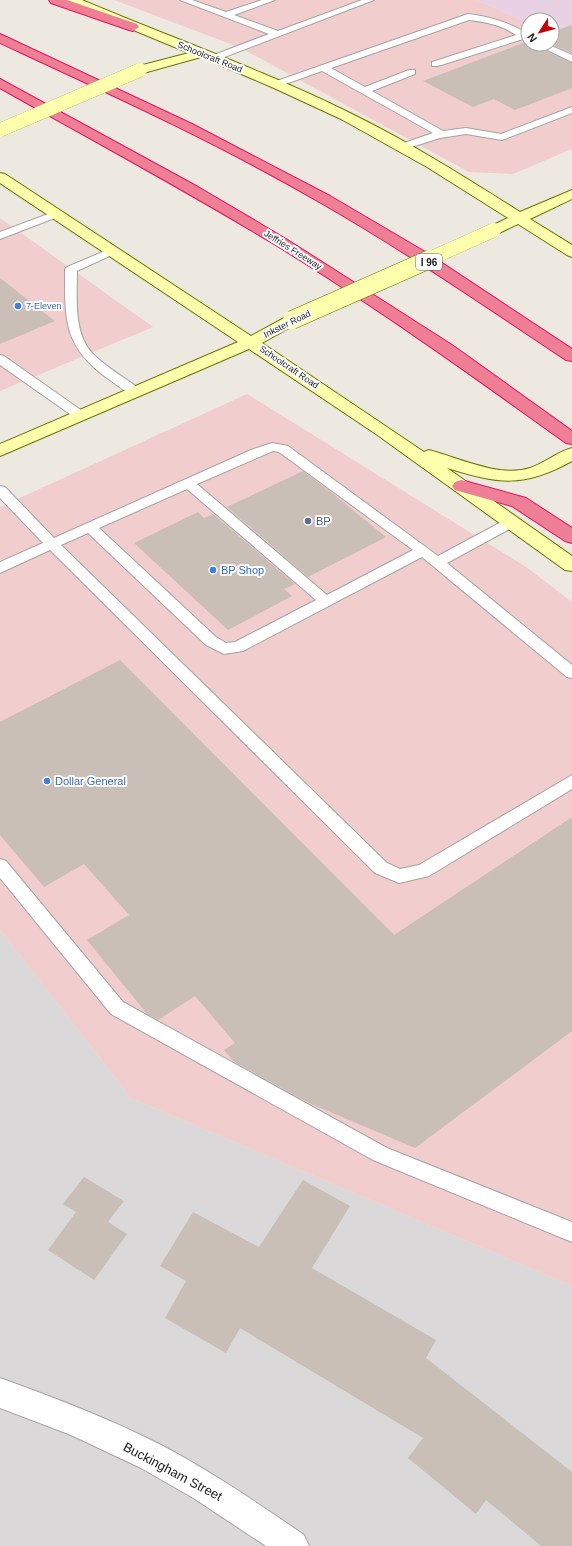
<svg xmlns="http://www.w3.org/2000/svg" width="572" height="1546" font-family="Helvetica,sans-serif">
  <rect width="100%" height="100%" fill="#eee9e0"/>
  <!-- residential -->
  <path fill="#dad8d8" d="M 0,930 L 131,1098 L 572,1286 L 572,1546 L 0,1546 Z"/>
  <!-- commercial -->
  <path fill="#f1cdcd" d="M 114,0 L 477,0 L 528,23 L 528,44 L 572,43 L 572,149 L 513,174 L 469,172 L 241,48 Z
    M 0,218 L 153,327 L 0,391 Z
    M 247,394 L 526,567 L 572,602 L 572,1286 L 131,1098 L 0,930 L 0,507 Z"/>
  <!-- industrial -->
  <path fill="#e8d1e4" d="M 477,0 L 572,0 L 572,42 L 552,34 L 552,20 L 528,20 L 528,23 Z"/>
  <!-- building -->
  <path fill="#cabfb6" d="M 572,25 L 572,53 L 551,44 L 552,32 Z
    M 526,42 L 572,63 L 572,88 L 515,110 L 494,99 L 473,107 L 423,81 Z
    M 0,278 L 55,321 L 0,344 Z
    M 303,471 L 332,493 L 386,537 L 308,577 L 227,507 Z
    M 198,512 L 204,518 L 213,514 L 295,584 L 284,589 L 292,596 L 228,630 L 134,543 Z
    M 120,660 L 394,935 L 572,817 L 572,1031 L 415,1148 L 309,1103 L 234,1062 L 224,1050 L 235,1043 L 195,996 L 158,1020 L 147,1014 L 87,940 L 129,915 L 84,864 L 44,887 L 0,835 L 0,722 Z
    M 84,1177 L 124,1201 L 108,1222 L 127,1234 L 94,1280 L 48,1250 L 76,1212 L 63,1204 Z
    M 303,1180 L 350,1206 L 312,1268 L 436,1340 L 426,1358 L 572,1472 L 572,1546 L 541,1546 L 486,1500 L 476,1514 L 408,1458 L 423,1438 L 240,1328 L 226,1353 L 165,1318 L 186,1281 L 160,1266 L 193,1212 L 259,1247 Z"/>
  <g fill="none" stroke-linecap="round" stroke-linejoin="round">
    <!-- lane casing -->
    <g stroke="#a3a3a3" stroke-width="2">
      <path id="lane" d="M 180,0 L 192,0 L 226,12 L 262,0 L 275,0 L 234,15 L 278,31 L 362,0 L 374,0 L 214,61 L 209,58 L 211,56 L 269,34 Z
        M 468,14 C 491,17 508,22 528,34 L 528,41 L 523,39 L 438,66 L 432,66 L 432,62 L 516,35 C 501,25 487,22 469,20 L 331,68 L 365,87 L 409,70 L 415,70 L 415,74 L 372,91 L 443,131 L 466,128 L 501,134 L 572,107 L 572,113 L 502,140 L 466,134 L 440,138 L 402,150 L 397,147 L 398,145 L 433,133 L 322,71 L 280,86 L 277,87 L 272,84 L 274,82 Z
        M 535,44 L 547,44 L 572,55 L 572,62 Z
        M 56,211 L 60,212 L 61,214 L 60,216 L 0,239 L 0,232 Z
        M 112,248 L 116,249 L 118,251 L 116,253 L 77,271 C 77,297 73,334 93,354 C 107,368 125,378 140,389 L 142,392 L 136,396 C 126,393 116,384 107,378 C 63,346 65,319 65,269 L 67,267 Z
        M 0,355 L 4,356 L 85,413 L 87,416 L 85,419 L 77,419 L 0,365 Z
        M 272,443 L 288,446 L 438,556 L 507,519 L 517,519 L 519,522 L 517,525 L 447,563 L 572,665 L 572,678 L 567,677 L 422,557 L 243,651 L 224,654 L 206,645 L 88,533 L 61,545 L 387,863 L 400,869 L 419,865 L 572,775 L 572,789 L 429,876 L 399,883 L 375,873 L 50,550 L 0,573 L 0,562 L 43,543 L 0,498 L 0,486 L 5,487 L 54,538 L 251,450 ZM 273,451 L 279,452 L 413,550 L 327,595 L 197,484 ZM 187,489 L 316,600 L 235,642 L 226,643 L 216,637 L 99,528 Z
        M 0,859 L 6,861 L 123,1002 L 387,1148 L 572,1222 L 572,1242 L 373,1160 L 111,1014 L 0,878 Z"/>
    </g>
    <!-- street casing -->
    <g stroke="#a3a3a3" stroke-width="2">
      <path id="street" d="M 0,1378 C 55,1398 111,1419 163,1446 C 212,1472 258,1503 304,1535 L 309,1546 L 266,1546 L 195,1499 L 141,1468 L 71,1435 L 0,1408 Z"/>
    </g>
    <!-- secondary casing -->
    <g stroke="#6b7500" stroke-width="2">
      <path id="secondary" d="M 66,0 L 82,0 C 172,38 263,70 350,113 C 409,142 465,177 520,212 L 572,190 L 572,199 L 530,219 L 572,245 L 572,257 L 567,255 L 518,224 L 499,233 L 489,233 L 486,230 L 489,227 L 508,218 L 427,167 L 341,119 L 274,88 L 201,57 L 140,74 L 135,73 L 133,70 L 135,67 L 189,53 L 68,3 Z
        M 0,173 L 5,174 L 251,336 L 286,317 L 292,315 L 298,317 L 300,320 L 298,323 L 262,343 L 424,452 L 429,450 C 459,458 500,478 530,468 C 545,463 557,452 572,448 L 572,461 C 523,488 500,484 447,468 L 572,556 L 572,571 L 565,570 L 376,434 L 249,349 L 0,456 L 0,444 L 238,342 L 0,183 Z"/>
    </g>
    <!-- highway casing -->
    <g stroke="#e51460" stroke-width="2">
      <path id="highway" d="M 49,0 L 67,0 L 137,24 L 139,27 L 133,31 L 129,30 L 51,3 Z
        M 0,34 L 192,124 L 330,196 L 427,253 L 572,349 L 572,361 L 566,360 C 485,306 405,251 321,203 C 218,143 108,93 0,43 Z
        M 0,79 L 198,187 L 286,239 L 452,345 L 572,431 L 572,444 L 566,443 C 470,374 375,306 274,244 C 185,190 92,140 0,88 Z
        M 461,480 L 526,498 L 572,528 L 572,543 L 565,541 L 512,506 L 455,490 L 452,486 L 455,482 Z"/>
    </g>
    <!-- lane -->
    <use href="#lane" fill="#fff" fill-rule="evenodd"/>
    <!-- street -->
    <use href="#street" fill="#fff" fill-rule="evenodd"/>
    <!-- secondary -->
    <use href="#secondary" fill="#fdffad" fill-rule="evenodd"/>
    <!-- highway -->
    <use href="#highway" fill="#ee7f96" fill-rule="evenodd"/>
    <!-- secondary-bridge-far1 casing -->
    <g stroke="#6b7500" stroke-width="14" stroke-linecap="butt">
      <path id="secondary-bridge-far1" d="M 0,130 L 140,70
        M 427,260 L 494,230"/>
    </g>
    <!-- secondary-bridge casing -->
    <g stroke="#6b7500" stroke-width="19" stroke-linecap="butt">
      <path id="secondary-bridge" d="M 292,320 L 430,259"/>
    </g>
    <!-- secondary-bridge-far1 -->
    <use href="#secondary-bridge-far1" stroke="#fdffad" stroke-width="14"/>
    <!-- secondary-bridge -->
    <use href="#secondary-bridge" stroke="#fdffad" stroke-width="18"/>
  </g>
  <!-- markers -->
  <g fill="#3f7fe0" stroke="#fff" stroke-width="1.5">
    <circle cx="18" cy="306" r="4"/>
    <circle cx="213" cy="570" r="4"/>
    <circle cx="47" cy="781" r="4"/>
  </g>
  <circle fill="#5c6f8a" stroke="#fff" stroke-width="1.5" cx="308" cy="521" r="4"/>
  <g text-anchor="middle" stroke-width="4" stroke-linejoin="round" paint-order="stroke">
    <!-- far-street labels -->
    <g font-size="9" fill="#1c1c1c" stroke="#fff">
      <text transform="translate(210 57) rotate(22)" y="3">Schoolcraft Road</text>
      <text transform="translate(293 250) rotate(32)" y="3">Jeffries Freeway</text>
      <text transform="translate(287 324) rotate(-26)" y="3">Inkster Road</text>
      <text transform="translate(289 367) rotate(34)" y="3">Schoolcraft Road</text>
    </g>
    <!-- far-shop labels -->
    <g font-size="9" fill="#366cbe" stroke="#fff" text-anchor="start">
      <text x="26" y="309">7-Eleven</text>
    </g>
    <!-- shield labels -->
    <rect fill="#fff" stroke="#606060" stroke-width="1" x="416" y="254" width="26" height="16" rx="3"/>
    <g font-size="10" font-weight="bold" fill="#1c1c1c">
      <text x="429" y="266">I 96</text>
    </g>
    <!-- service labels -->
    <g font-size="11" fill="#4e5e75" stroke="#fff" text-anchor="start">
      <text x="316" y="525">BP</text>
    </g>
    <!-- shop labels -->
    <g font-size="11" fill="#366cbe" stroke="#fff" text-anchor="start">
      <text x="221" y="574">BP Shop</text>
      <text x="55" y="785">Dollar General</text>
    </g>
    <!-- near-street labels -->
    <g font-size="13" fill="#1c1c1c" stroke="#fff">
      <text transform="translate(173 1471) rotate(28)" y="5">Buckingham Street</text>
    </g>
  </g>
  <!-- north arrow -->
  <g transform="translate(540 32) rotate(234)"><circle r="19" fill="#ffffff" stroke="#a4a4a4"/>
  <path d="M0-3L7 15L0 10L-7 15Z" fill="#c70005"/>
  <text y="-6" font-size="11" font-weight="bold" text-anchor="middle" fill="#1c1c1c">N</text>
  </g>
</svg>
